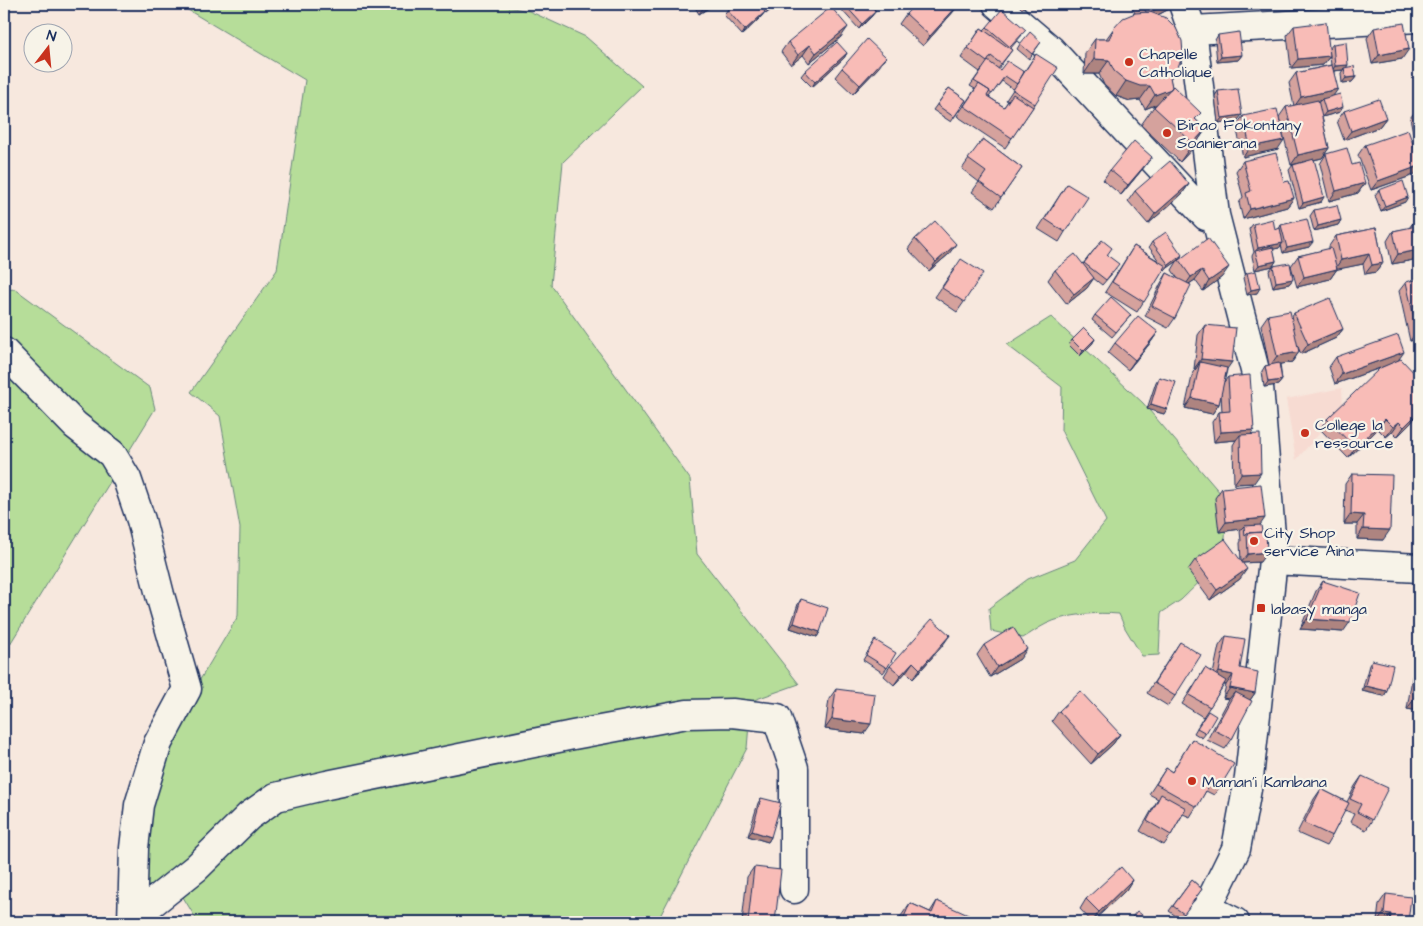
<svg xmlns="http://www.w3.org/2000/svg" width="1423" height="926" font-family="'Architects Daughter',sans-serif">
  <rect width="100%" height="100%" fill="#f7e8de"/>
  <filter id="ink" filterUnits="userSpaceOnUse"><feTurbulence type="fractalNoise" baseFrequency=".02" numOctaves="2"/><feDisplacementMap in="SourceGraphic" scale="10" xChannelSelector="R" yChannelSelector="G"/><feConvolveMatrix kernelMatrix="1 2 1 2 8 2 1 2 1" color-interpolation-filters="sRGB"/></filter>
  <g filter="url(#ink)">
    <!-- built -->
    <path fill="#f7dbd2" d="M 1342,388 L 1343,407 L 1296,460 L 1286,399 Z"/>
    <!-- green -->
    <path fill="#b6dd99" stroke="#68867c" d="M 178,4 L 491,4 L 529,11 L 586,37 L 642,86 L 563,162 L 551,285 L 690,479 L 697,554 L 799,684 L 751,701 L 747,748 L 657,922 L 198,922 L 174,882 L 134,909 L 142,835 L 179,715 L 238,616 L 240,528 L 220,416 L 191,392 L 277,270 L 305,80 Z
      M 15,289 L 150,388 L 155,409 L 10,644 L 4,640 L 4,290 Z
      M 1051,317 L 1143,403 L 1227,501 L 1224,558 L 1181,600 L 1161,613 L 1159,655 L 1142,656 L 1125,628 L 1119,614 C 1097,612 1066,614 1046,624 C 1038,628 1030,634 1023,638 L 991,631 L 989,608 L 1028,579 L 1075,560 L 1106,521 L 1061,430 L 1062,387 L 1007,345 Z"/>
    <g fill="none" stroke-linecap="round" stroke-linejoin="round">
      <!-- minor casing -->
      <g stroke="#1b2f5e" stroke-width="31">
        <path id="minor" d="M 997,4 L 1051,50 L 1206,216 L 1215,215
          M 1183,4 L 1192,30 L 1215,215 L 1259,386 L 1273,560 L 1249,778 L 1236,849 L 1207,908 L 1194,922
          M 1192,30 L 1419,18
          M 4,352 L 75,425 L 112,454 L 127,479 L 141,520 L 160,595 L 187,689 L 158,743 L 139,805 L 134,848 L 132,922
          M 1273,560 L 1419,568
          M 1207,908 L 1235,922
          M 132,919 L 196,868 L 249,816 L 276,797 L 327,785 L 573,735 L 687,714 L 732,713 L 777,718 L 794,768 L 794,889"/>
      </g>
      <!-- minor -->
      <use href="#minor" stroke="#f7f3e8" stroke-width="28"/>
    </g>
    <!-- wall -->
    <path fill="#d5a29d" stroke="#1b2f5e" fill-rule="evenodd" d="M 693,4 L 715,4 L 699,14 Z
      M 757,4 L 777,4 L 766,14 Z
      M 842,4 L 869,4 L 872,16 L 859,29 L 839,7 Z
      M 891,4 L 901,4 L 896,9 Z
      M 959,4 L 954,11 L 923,46 L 899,24 L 906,14 Z
      M 1017,4 L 1028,4 L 1022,9 Z
      M 1130,4 L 1174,4 L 1171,8 L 1158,15 L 1178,67 L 1170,79 L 1172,87 L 1196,120 L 1206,129 L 1193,148 L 1180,162 L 1141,125 L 1155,105 L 1145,109 L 1140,100 L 1130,101 L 1116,96 L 1104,85 L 1099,74 L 1084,74 L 1085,53 L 1095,39 L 1106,39 L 1114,28 L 1135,13 Z
      M 727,10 L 765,12 L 761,17 L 742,35 L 724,15 Z
      M 1294,26 L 1330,56 L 1323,65 L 1291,68 L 1287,35 Z
      M 987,27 L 1022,35 L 1010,49 L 1012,50 L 998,69 L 1000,70 L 1024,72 L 1036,54 L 1035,104 L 1005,148 L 957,116 L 975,89 L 970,86 L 982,69 L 980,72 L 961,58 L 981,28 L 984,30 ZM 1002,81 L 1013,89 L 1014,88 L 1006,100 L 1008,101 L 1004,107 L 989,97 Z
      M 1374,28 L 1402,59 L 1372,64 L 1367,38 Z
      M 1419,29 L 1419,63 L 1416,34 Z
      M 1218,35 L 1242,55 L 1238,60 L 1217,62 L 1215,40 Z
      M 841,37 L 809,63 L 803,55 L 791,65 L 781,52 L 788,42 Z
      M 1041,42 L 1029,59 L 1017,49 L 1020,44 Z
      M 1333,44 L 1346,68 L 1356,77 L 1352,82 L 1342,83 L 1341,73 L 1343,70 L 1334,71 L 1333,96 L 1340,112 L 1322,117 L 1329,148 L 1322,158 L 1314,160 L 1321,202 L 1299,208 L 1289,170 L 1293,165 L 1291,165 L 1279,117 L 1286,107 L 1294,106 L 1289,83 L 1296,73 L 1331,65 L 1329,49 Z
      M 847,53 L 844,58 L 812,87 L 801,76 L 805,71 Z
      M 879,67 L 853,94 L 835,77 L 842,68 Z
      M 949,88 L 966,100 L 951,122 L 933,110 Z
      M 1218,91 L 1238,120 L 1218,123 L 1215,96 Z
      M 1419,94 L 1419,130 L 1413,132 L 1410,118 L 1414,113 L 1418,113 L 1415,99 Z
      M 1344,111 L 1386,118 L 1379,127 L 1344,140 L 1337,121 Z
      M 1243,116 L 1278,149 L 1243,157 L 1236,126 Z
      M 983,139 L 1022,168 L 994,208 L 972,192 L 979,182 L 962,169 Z
      M 1365,145 L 1414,175 L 1371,190 L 1358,155 Z
      M 1326,154 L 1365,183 L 1358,193 L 1329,201 L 1320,164 Z
      M 1243,161 L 1284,182 L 1294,198 L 1287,207 L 1243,219 L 1239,203 L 1243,197 L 1236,171 Z
      M 1145,166 L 1121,195 L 1103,180 L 1110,170 Z
      M 1067,184 L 1065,232 L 1059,242 L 1038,229 Z
      M 1189,184 L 1182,194 L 1148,224 L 1128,201 L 1135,191 Z
      M 1379,190 L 1405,202 L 1381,211 L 1375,195 Z
      M 1314,210 L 1341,220 L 1338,225 L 1314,231 L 1310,216 Z
      M 1419,222 L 1419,259 L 1392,264 L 1387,241 L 1393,231 L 1409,228 L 1412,224 Z
      M 1253,224 L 1275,230 L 1279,229 L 1281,225 L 1309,247 L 1283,253 L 1281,245 L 1279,248 L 1273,249 L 1276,261 L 1273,266 L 1255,270 L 1252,256 L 1254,252 L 1249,229 Z
      M 1376,228 L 1383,263 L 1376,272 L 1365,274 L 1363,264 L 1337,269 L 1330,279 L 1297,287 L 1291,266 L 1298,256 L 1329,249 L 1329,246 L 1336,236 Z
      M 915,239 L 949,254 L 929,271 L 908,249 Z
      M 1102,240 L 1108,255 L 1116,269 L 1102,285 L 1093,278 L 1087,288 L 1067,304 L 1048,280 L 1055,270 L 1083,264 Z
      M 1152,242 L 1182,255 L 1179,260 L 1222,277 L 1203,291 L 1195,280 L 1189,284 L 1175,318 L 1168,328 L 1145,316 L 1161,283 L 1167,273 L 1178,279 L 1172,270 L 1178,260 L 1165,270 L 1164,269 L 1137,312 L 1105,292 L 1134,246 L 1159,261 L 1149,247 Z
      M 1273,266 L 1293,279 L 1289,284 L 1273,287 L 1269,271 Z
      M 954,269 L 964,302 L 957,312 L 935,297 Z
      M 1247,273 L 1257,293 L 1247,295 L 1243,278 Z
      M 1419,279 L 1419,339 L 1410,341 L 1399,291 L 1406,282 Z
      M 1294,313 L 1343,329 L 1336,338 L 1301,354 L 1298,347 L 1299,352 L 1292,362 L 1280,364 L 1282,380 L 1278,385 L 1264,387 L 1262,371 L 1265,366 L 1269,365 L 1261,325 L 1268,315 L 1292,317 Z
      M 1095,315 L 1131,315 L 1112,337 L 1092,320 Z
      M 1205,325 L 1227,370 L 1224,382 L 1228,377 L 1251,434 L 1254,483 L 1234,484 L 1233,445 L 1236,440 L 1214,442 L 1212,422 L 1219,412 L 1222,412 L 1221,394 L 1219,404 L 1212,414 L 1185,408 L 1193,372 L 1196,369 L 1194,369 L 1198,335 Z
      M 1158,332 L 1151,342 L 1128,370 L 1108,353 L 1115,343 Z
      M 1095,339 L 1092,344 L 1080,356 L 1069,345 L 1072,340 Z
      M 1336,357 L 1398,361 L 1419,378 L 1419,394 L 1418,395 L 1419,396 L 1419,404 L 1415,410 L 1418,413 L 1411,423 L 1397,437 L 1392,432 L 1386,437 L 1378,429 L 1348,458 L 1320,429 L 1327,419 L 1383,367 L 1335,384 L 1329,367 Z
      M 1159,377 L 1164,414 L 1147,409 L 1156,382 Z
      M 1352,474 L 1383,540 L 1357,539 L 1357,524 L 1344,524 L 1345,484 Z
      M 1222,488 L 1260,525 L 1260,562 L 1243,563 L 1240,579 L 1210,600 L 1188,570 L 1195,560 L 1241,561 L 1240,543 L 1241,541 L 1240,531 L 1241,529 L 1219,532 L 1215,498 Z
      M 1323,581 L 1343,632 L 1300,629 L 1316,591 Z
      M 801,599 L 820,632 L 817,637 L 790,628 L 798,604 Z
      M 1226,636 L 1240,668 L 1255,693 L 1250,700 L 1232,739 L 1225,749 L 1207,740 L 1229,699 L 1223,698 L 1226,685 L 1224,685 L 1203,717 L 1182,704 L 1205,668 L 1213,674 L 1219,646 Z
      M 875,640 L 887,668 L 883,673 L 863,660 Z
      M 1180,642 L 1175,696 L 1168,706 L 1147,693 Z
      M 943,645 L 913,679 L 906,672 L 894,685 L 884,676 L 890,666 Z
      M 984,645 L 1020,659 L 990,677 L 977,655 Z
      M 1372,660 L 1387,691 L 1384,696 L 1362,691 L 1369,665 Z
      M 1419,663 L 1419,711 L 1407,709 L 1413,672 Z
      M 836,689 L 864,734 L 825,729 L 829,699 Z
      M 1059,711 L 1120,734 L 1113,744 L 1091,764 L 1052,721 Z
      M 1204,716 L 1206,733 L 1202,738 L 1194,733 Z
      M 1192,739 L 1221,785 L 1214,795 L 1206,791 L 1190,817 L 1183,814 L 1171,835 L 1164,845 L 1140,831 L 1158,799 L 1149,794 L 1166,768 L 1172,772 Z
      M 1362,776 L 1372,820 L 1366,830 L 1350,822 L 1354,814 L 1345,810 L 1332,836 L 1326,846 L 1297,833 L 1314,799 L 1321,789 L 1347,802 L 1355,786 Z
      M 761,798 L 771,837 L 768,842 L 748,836 L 758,803 Z
      M 754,867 L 775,922 L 742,922 L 747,877 Z
      M 1132,880 L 1126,890 L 1092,922 L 1080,909 L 1086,899 Z
      M 1192,880 L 1202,889 L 1180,919 L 1169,911 Z
      M 1386,894 L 1408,922 L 1377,922 L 1379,904 Z
      M 937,901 L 976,922 L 897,922 L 910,903 L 930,912 Z"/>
    <!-- shaded-wall -->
    <path fill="#ae8480" stroke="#1b2f5e" d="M 706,4 L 715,4 L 699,14 Z
      M 773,4 L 777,4 L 766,14 Z
      M 959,4 L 954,11 L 923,46 L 930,36 Z
      M 1166,4 L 1174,4 L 1171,8 L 1140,24 L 1147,14 Z
      M 876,11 L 872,16 L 859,29 L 862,24 Z
      M 765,12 L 761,17 L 742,35 L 745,30 Z
      M 848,27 L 841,37 L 809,63 L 816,53 Z
      M 810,45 L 803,55 L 791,65 L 798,55 Z
      M 1409,49 L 1402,59 L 1372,64 L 1379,55 Z
      M 847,53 L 844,58 L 812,87 L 815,82 Z
      M 1242,55 L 1238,60 L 1217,62 L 1221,57 Z
      M 1330,56 L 1323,65 L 1291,68 L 1298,59 Z
      M 886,57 L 879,67 L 853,94 L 860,85 Z
      M 1094,59 L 1109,60 L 1099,74 L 1084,74 Z
      M 1348,65 L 1345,70 L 1344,68 L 1343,70 L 1332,71 L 1335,66 Z
      M 1356,77 L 1352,82 L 1342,83 L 1346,78 Z
      M 1126,81 L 1150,86 L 1140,100 L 1130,101 L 1116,96 Z
      M 1172,88 L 1162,102 L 1145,109 L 1155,95 Z
      M 1338,89 L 1331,99 L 1322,99 L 1320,101 L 1294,107 L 1301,97 Z
      M 1343,107 L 1340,112 L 1322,117 L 1326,112 Z
      M 1242,115 L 1238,120 L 1218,123 L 1222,118 Z
      M 1386,118 L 1379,127 L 1344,140 L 1351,131 Z
      M 1419,126 L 1419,130 L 1413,132 L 1417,127 Z
      M 1206,129 L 1193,148 L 1180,162 L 1193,143 Z
      M 1284,140 L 1278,149 L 1243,157 L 1250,147 Z
      M 1329,148 L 1322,158 L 1291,165 L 1298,155 Z
      M 1152,157 L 1145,166 L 1121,195 L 1128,185 Z
      M 1419,166 L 1419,168 L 1414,175 L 1371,190 L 1378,181 Z
      M 1365,183 L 1358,193 L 1329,201 L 1336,191 Z
      M 1189,184 L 1182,194 L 1148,224 L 1155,214 Z
      M 1324,197 L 1321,202 L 1299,208 L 1303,203 Z
      M 1408,197 L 1405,202 L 1381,211 L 1385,206 Z
      M 1294,198 L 1287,207 L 1243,219 L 1250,209 Z
      M 1341,220 L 1338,225 L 1314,231 L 1318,226 Z
      M 1313,242 L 1309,247 L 1283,253 L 1287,248 Z
      M 1283,243 L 1279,248 L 1256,253 L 1255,252 L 1258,248 Z
      M 956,244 L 949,254 L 929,271 L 936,262 Z
      M 1419,250 L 1419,259 L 1392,264 L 1398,254 Z
      M 1369,254 L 1363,264 L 1334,270 L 1341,260 Z
      M 1182,255 L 1179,260 L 1165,270 L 1169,265 Z
      M 1276,261 L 1273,266 L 1255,270 L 1259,265 Z
      M 1383,263 L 1376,272 L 1365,274 L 1372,265 Z
      M 1229,267 L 1222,277 L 1203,291 L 1209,281 Z
      M 1337,269 L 1330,279 L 1297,287 L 1304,277 Z
      M 1202,270 L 1195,280 L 1184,287 L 1191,277 Z
      M 1094,278 L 1087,288 L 1067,304 L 1074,294 Z
      M 1293,279 L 1289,284 L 1273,287 L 1276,282 Z
      M 1260,288 L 1257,293 L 1247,295 L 1251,290 Z
      M 1343,329 L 1336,338 L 1301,354 L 1308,344 Z
      M 1417,331 L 1419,331 L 1419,339 L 1410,341 Z
      M 1158,332 L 1151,342 L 1128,370 L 1135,360 Z
      M 1095,339 L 1092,344 L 1080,356 L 1083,351 Z
      M 1299,352 L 1292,362 L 1270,366 L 1277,356 Z
      M 1404,352 L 1397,362 L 1335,384 L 1342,374 Z
      M 1201,359 L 1232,362 L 1225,372 L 1200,362 L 1196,369 L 1194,369 Z
      M 1282,380 L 1278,385 L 1264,387 L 1268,382 Z
      M 1192,398 L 1219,404 L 1212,414 L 1185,408 Z
      M 1419,403 L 1419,404 L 1416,409 L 1407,418 L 1414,408 Z
      M 1151,404 L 1167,409 L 1164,414 L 1147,409 Z
      M 1418,413 L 1411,423 L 1397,437 L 1404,427 Z
      M 1385,419 L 1378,429 L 1348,458 L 1355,448 Z
      M 1399,422 L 1392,432 L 1386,437 L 1393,427 Z
      M 1254,430 L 1247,440 L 1240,435 L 1236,440 L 1214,442 L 1221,432 Z
      M 1261,473 L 1254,483 L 1234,484 L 1241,474 Z
      M 1351,514 L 1364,515 L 1357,524 L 1344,524 Z
      M 1265,518 L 1258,528 L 1244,526 L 1241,529 L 1219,532 L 1226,522 Z
      M 1363,529 L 1390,530 L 1383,540 L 1357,539 Z
      M 1267,552 L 1260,562 L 1241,563 L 1248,554 Z
      M 1247,569 L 1240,579 L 1210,600 L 1217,590 Z
      M 1307,619 L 1350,622 L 1343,632 L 1300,629 Z
      M 794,623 L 820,632 L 817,637 L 790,628 Z
      M 950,635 L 943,645 L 913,679 L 920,669 Z
      M 1027,649 L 1020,659 L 990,677 L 997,667 Z
      M 913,662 L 906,672 L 894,685 L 901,675 Z
      M 1219,672 L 1233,675 L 1226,685 L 1212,682 Z
      M 1366,686 L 1387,691 L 1384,696 L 1362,691 Z
      M 1230,688 L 1255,693 L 1248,703 L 1235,692 L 1229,699 L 1223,698 Z
      M 1414,699 L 1419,700 L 1419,711 L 1407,709 Z
      M 832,719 L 871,724 L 864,734 L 825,729 Z
      M 1120,734 L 1113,744 L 1091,764 L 1098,754 Z
      M 752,831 L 771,837 L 768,842 L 748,836 Z
      M 1132,880 L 1126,890 L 1092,922 L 1099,912 Z
      M 1384,913 L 1391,914 L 1385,922 L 1377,922 Z"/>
    <!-- building -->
    <path fill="#f8bcb7" stroke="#1b2f5e" d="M 735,4 L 757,4 L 765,12 L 745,30 L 727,10 Z
      M 844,4 L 869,4 L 876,11 L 862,24 Z
      M 915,4 L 959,4 L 930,36 L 906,14 Z
      M 1142,4 L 1166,4 L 1151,12 L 1146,12 Z
      M 831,7 L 848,27 L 816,53 L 810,45 L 798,55 L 788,42 Z
      M 1002,9 L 1026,30 L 1010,47 L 987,27 Z
      M 1150,12 L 1166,18 L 1176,28 L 1182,41 L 1183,54 L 1178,67 L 1170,77 L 1172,87 L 1171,89 L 1155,95 L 1150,86 L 1140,86 L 1126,81 L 1114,71 L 1109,60 L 1094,59 L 1095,39 L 1109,39 L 1114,28 L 1123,18 L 1135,13 Z
      M 1326,22 L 1330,56 L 1298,59 L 1294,26 Z
      M 1404,23 L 1409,49 L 1379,55 L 1374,28 Z
      M 981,28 L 1012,50 L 1001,64 L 991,56 L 987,62 L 968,48 Z
      M 1030,32 L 1041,42 L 1032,54 L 1020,44 Z
      M 1239,32 L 1242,55 L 1221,57 L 1218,35 Z
      M 867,39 L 886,57 L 860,85 L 842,68 Z
      M 837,42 L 847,53 L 815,82 L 805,71 Z
      M 1346,42 L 1348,65 L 1335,66 L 1333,44 Z
      M 1036,54 L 1058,68 L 1035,104 L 1013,90 Z
      M 988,61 L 1000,70 L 1007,61 L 1024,72 L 1017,84 L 1005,76 L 992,94 L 989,92 L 990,91 L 974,81 Z
      M 1332,65 L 1338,89 L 1301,97 L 1296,73 Z
      M 1354,66 L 1356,77 L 1346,78 L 1344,68 Z
      M 979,84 L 990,91 L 987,96 L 1004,107 L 1013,94 L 1033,107 L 1012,138 L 964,106 Z
      M 1173,86 L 1201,113 L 1195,119 L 1206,129 L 1193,143 L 1154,107 Z
      M 949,88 L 966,100 L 954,117 L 937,105 Z
      M 1238,89 L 1242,115 L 1222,118 L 1218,91 Z
      M 1340,94 L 1343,107 L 1326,112 L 1322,99 Z
      M 1379,99 L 1386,118 L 1351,131 L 1344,111 Z
      M 1318,100 L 1329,148 L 1298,155 L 1286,107 Z
      M 1277,109 L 1284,140 L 1250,147 L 1243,116 Z
      M 1419,112 L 1419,126 L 1417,127 L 1414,113 Z
      M 1408,130 L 1419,161 L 1419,166 L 1378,181 L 1365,145 Z
      M 983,139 L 1022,168 L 1001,198 L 979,182 L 986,172 L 968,159 Z
      M 1134,141 L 1152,157 L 1128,185 L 1110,170 Z
      M 1347,148 L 1352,165 L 1359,163 L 1365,183 L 1336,191 L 1326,154 Z
      M 1276,153 L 1284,182 L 1289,181 L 1294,198 L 1250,209 L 1246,193 L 1251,191 L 1243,161 Z
      M 1314,159 L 1324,197 L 1303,203 L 1293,165 Z
      M 1170,161 L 1189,184 L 1155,214 L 1135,191 Z
      M 1403,181 L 1408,197 L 1385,206 L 1379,190 Z
      M 1067,184 L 1088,197 L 1065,232 L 1045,219 Z
      M 1337,205 L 1341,220 L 1318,226 L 1314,210 Z
      M 1273,219 L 1275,230 L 1280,228 L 1283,243 L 1258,248 L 1253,224 Z
      M 1307,219 L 1313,242 L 1287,248 L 1281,225 Z
      M 935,221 L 956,244 L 936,262 L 915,239 Z
      M 1419,222 L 1419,250 L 1398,254 L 1393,231 L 1412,227 L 1412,224 Z
      M 1376,228 L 1383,263 L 1372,265 L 1369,254 L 1341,260 L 1336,236 Z
      M 1166,232 L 1182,255 L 1169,265 L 1152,242 Z
      M 1208,238 L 1229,267 L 1209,281 L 1202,270 L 1191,277 L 1179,260 Z
      M 1102,240 L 1112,248 L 1107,255 L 1119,264 L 1106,280 L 1084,263 Z
      M 1134,246 L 1166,266 L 1144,302 L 1112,282 Z
      M 1273,247 L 1276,261 L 1259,265 L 1255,251 Z
      M 1331,248 L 1337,269 L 1304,277 L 1298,256 Z
      M 1075,254 L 1094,278 L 1074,294 L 1055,270 Z
      M 961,259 L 983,273 L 964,302 L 942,288 Z
      M 1290,263 L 1293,279 L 1276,282 L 1273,266 Z
      M 1256,271 L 1260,288 L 1251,290 L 1247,273 Z
      M 1167,273 L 1191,285 L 1175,318 L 1152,306 Z
      M 1419,279 L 1419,331 L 1417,331 L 1406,282 Z
      M 1111,297 L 1131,315 L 1116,332 L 1095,315 Z
      M 1330,298 L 1343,329 L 1308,344 L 1294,313 Z
      M 1290,311 L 1299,352 L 1277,356 L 1268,315 Z
      M 1138,316 L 1158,332 L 1135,360 L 1115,343 Z
      M 1205,325 L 1236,328 L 1232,362 L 1201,359 Z
      M 1084,328 L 1095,339 L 1083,351 L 1072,340 Z
      M 1398,335 L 1404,352 L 1342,374 L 1336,357 Z
      M 1401,359 L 1419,378 L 1419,391 L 1417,394 L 1419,396 L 1419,403 L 1414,408 L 1418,413 L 1404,427 L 1399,422 L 1393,427 L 1385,419 L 1355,448 L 1327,419 L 1380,368 Z
      M 1200,362 L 1227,368 L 1219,404 L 1192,398 Z
      M 1279,363 L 1282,380 L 1268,382 L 1265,366 Z
      M 1250,375 L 1254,430 L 1221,432 L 1219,412 L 1230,411 L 1228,377 Z
      M 1159,377 L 1176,382 L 1167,409 L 1151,404 Z
      M 1260,434 L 1261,473 L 1241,474 L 1240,435 Z
      M 1352,474 L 1392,475 L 1390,530 L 1363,529 L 1364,515 L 1351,514 Z
      M 1261,484 L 1265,518 L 1226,522 L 1222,488 Z
      M 1261,525 L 1262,532 L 1247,533 L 1245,536 L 1244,526 Z
      M 1266,532 L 1267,552 L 1248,554 L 1247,533 Z
      M 1225,539 L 1247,569 L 1217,590 L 1195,560 Z
      M 1323,581 L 1360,593 L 1350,622 L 1307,619 Z
      M 801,599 L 828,608 L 820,632 L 794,623 Z
      M 932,619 L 950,635 L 920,669 L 913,662 L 901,675 L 890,666 Z
      M 1013,627 L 1027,649 L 997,667 L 984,645 Z
      M 1226,636 L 1245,639 L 1240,668 L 1258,672 L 1255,693 L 1230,688 L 1233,675 L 1219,672 Z
      M 875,640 L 896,653 L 887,668 L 866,655 Z
      M 1180,642 L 1201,655 L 1175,696 L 1154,683 Z
      M 1372,660 L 1393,665 L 1387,691 L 1366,686 Z
      M 1419,665 L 1419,700 L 1414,699 Z
      M 1205,668 L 1226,681 L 1210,707 L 1189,695 Z
      M 836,689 L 875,694 L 871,724 L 832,719 Z
      M 1080,691 L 1120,734 L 1098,754 L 1059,711 Z
      M 1235,692 L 1252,701 L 1232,739 L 1214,730 Z
      M 1208,711 L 1216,716 L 1206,733 L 1197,728 Z
      M 1192,739 L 1234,764 L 1221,785 L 1212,780 L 1197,807 L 1156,784 L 1166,768 L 1172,772 Z
      M 1362,776 L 1388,788 L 1372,820 L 1357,812 L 1361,804 L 1350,799 Z
      M 1321,789 L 1349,803 L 1332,836 L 1304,823 Z
      M 1161,794 L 1186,808 L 1171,835 L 1147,821 Z
      M 761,798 L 781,803 L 771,837 L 752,831 Z
      M 754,867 L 781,870 L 775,922 L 748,922 Z
      M 1121,867 L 1132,880 L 1099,912 L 1086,899 Z
      M 1192,880 L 1202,889 L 1184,914 L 1173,906 Z
      M 1386,894 L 1411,897 L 1408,922 L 1390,922 L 1391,914 L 1384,913 Z
      M 937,901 L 977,919 L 976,922 L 902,922 L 910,903 L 932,913 Z
      M 1137,911 L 1151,922 L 1128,922 Z"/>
  </g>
  <!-- markers -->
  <g fill="#c8321e" stroke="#f7f3e8" stroke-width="2">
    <circle cx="1129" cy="62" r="5"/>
    <circle cx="1167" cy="133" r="5"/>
    <circle cx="1305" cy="433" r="5"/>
    <circle cx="1254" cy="541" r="5"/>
    <rect x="1256" y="603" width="10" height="10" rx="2.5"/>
    <circle cx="1192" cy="781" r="5"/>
  </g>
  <g text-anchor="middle" stroke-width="4.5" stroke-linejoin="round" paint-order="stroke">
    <!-- poi labels -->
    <g font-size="16" fill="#1b2f5e" stroke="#f7f3e8" text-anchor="start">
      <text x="1139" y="59">Chapelle<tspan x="1139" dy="18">Catholique</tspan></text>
      <text x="1177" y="130">Birao Fokontany<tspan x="1177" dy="18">Soanierana</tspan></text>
      <text x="1315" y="430">College la<tspan x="1315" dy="18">ressource</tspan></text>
      <text x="1264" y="538">City Shop<tspan x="1264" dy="18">service Aina</tspan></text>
      <text x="1271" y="614">labasy manga</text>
      <text x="1202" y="787">Maman'i Kambana</text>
    </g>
  </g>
  <!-- margin -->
  <rect width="1423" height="926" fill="none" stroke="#f7f3e8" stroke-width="20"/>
  <rect x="10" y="10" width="1403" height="906" fill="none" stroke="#1b2f5e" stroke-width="2" filter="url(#ink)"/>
  <!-- north arrow -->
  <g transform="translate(48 48) rotate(16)"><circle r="24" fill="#f7f3e8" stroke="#9fa5b1"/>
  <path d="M0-4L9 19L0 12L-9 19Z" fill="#c8321e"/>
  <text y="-8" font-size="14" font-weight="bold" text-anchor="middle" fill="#1b2f5e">N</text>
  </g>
</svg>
